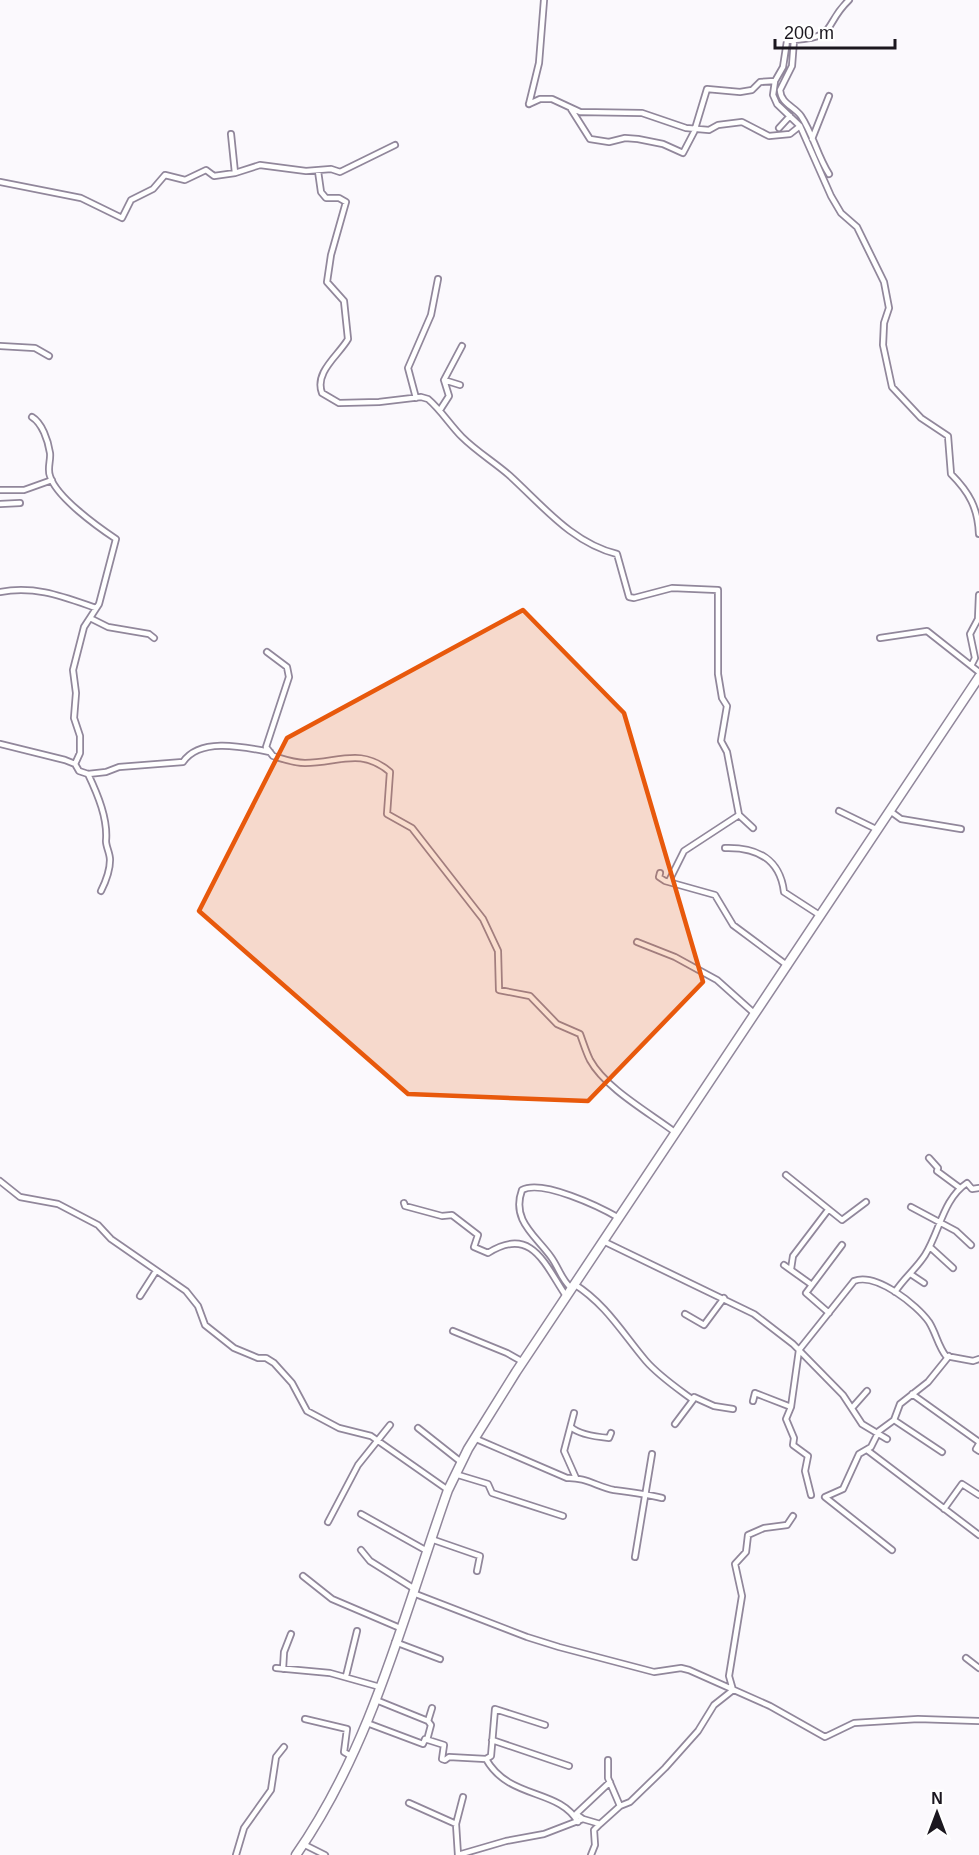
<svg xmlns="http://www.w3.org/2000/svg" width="979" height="1855" font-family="Arial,sans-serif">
  <rect width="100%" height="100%" fill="#fbf9fd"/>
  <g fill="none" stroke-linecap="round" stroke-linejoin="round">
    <!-- street casing -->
    <g stroke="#91879b" stroke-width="8">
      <path id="street" d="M 794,40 L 787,41 L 783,67 L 775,81 L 773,95 L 777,104 L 800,126 L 831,196 L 841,213 L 857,227 L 884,282 L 889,308 L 884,323 L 883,345 L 892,387 L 921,418 L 948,436 L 951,474 C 969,492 978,508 979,534
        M 529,104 L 540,99 L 552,99 L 580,112 L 642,113 L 686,128 L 709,130 L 718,125 L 742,122 L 769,136 L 790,134 L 800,126
        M 529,104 L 539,63 L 544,0
        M 571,109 L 590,139 L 609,142 L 625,138 L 638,139 L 663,144 L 683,153 L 694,132 L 707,89 L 740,92 L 752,90 L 760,82 L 775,81
        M 779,128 L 790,116
        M 812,139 L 829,96
        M 318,171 L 321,192 L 326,198 L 339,198 L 346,202 L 331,255 L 327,282 L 344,301 L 348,339 C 339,355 314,372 322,393 L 339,403 L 379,402 L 421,397 L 428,399 C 441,410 450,425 462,437 C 476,451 494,462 509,475 C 542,505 572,543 617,554 L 629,597 L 634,598 L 672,588 L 718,590 L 718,674 L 722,698 L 727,706 L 721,741 L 727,752 L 739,815 L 684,851 L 669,881
        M 235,173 L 260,165 L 306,171 L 331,169 L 340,172 L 395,145
        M 829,174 C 817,155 813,134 801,116 C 794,106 781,104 780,90 L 792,66 L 794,40 C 839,37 822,26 849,0
        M 0,182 L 81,198 L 122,218 L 131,200 L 153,189 L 165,175 L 185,180 L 206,170 L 214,176 L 235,173 L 231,134
        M 0,346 L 35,348 L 49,356
        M 444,380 L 460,385
        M 416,398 L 408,368 L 431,315 L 438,279
        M 440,410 L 449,396 L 444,380 L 462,346
        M 32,417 C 42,423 48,440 50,453 C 51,460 47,469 50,476 C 56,497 98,527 116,539 L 99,604 L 84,627 L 73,670 L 76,693 L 74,718 L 80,736 L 80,753 L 75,764
        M 0,490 L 24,490 L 52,480
        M 0,504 L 20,503
        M 0,592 C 35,585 64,597 96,608
        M 90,618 L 108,627 L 149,634 L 154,638
        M 880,638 L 927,631 L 979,672
        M 267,652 L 287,667 L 289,677 L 266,747 L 273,756 C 283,759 294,763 305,763 C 338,763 361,747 390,772 L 387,814 L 412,828 L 483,919 L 498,951 L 499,990 L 530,996 L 557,1024 L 580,1034 C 583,1042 586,1052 590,1060 C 606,1089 650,1113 676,1133
        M 972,664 L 975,658 L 970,634 L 978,619 L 979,595
        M 0,744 L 65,760 L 75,764 L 79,771 L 88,774 L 106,772 L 119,767 L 183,762 C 200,737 244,747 270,752
        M 88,774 C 98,795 108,819 106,841 C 106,847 110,853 110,860 C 110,871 106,881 101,891
        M 839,811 L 878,830
        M 890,811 L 901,819 L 961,829
        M 739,815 L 753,828
        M 725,848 C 757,847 780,859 784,892 L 821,916
        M 660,873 L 659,877 L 665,881 L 715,895 L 733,925 L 788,966
        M 637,942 L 675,957 L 717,980 L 755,1014
        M 929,1158 L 938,1168 L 937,1171 L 960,1188
        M 786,1175 L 842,1220 L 866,1202
        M 0,1181 L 20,1197 L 58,1204 L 98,1225 L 111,1239 L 186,1291 L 198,1306 L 205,1325 L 234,1348 L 258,1358 L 266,1358 L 274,1363 L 292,1383 L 307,1411 L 339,1428 L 371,1436 L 448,1490
        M 404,1203 L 405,1206 L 442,1216 L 452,1215 L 478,1235 L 474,1247 L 488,1253 C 532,1225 545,1265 566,1296
        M 911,1207 L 956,1231 L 971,1245
        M 603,1241 L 754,1314 L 793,1344 L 843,1395 L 862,1424 L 887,1439
        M 930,1247 L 953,1268
        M 784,1265 L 812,1285
        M 791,1269 L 793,1256 L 828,1210
        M 912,1275 L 924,1283
        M 574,1284 C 606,1304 623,1334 646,1361 C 659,1376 677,1388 693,1400 L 694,1397 L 714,1406 L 733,1409
        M 571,1288 C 561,1279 559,1268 551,1257 C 535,1235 511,1220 522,1190 C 542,1179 600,1207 619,1218
        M 895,1292 C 904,1278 916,1269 925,1255 C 940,1231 943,1199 967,1183 L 972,1189 L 979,1188
        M 140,1296 L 156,1271
        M 829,1313 L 806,1293 L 842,1245
        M 685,1314 L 704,1325 L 724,1298
        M 453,1331 L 507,1353 L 523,1362
        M 912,1394 L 979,1442
        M 753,1401 L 755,1393 L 791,1407
        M 852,1408 L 867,1391
        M 574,1413 L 564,1451 L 576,1478
        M 894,1420 L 942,1452
        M 675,1424 L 693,1400
        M 571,1427 C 579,1435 598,1437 609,1438 L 611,1433
        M 418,1428 L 461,1462
        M 474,1438 L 567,1478 C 585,1477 598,1487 614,1490 C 630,1492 646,1494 662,1498
        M 979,1444 L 976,1449 L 979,1451
        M 867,1450 L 979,1535
        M 455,1474 L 488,1484 L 492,1493 L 563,1516
        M 811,1495 L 805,1471 L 808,1456 L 793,1445 L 794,1438 L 786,1419 L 791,1407 L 799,1350 L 854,1281 C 876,1272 917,1305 929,1322 C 936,1333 938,1346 946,1356 L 973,1361 L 979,1359
        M 944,1509 L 962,1484 L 979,1495
        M 361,1514 L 427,1551
        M 328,1522 L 358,1465 L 390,1425
        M 431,1539 L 480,1556 L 477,1571
        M 361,1550 L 370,1561 L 413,1588
        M 892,1550 L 825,1497 L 843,1489 L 859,1454 L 871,1447 L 879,1431 L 894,1420 L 900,1404 L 928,1382 L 949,1356
        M 635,1557 L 652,1454
        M 303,1576 L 332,1599 L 400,1628
        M 413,1593 L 527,1637 L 559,1647 L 654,1672 L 681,1668 L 689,1670 L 770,1706 L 825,1737 L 854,1723 L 918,1719 L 979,1721
        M 395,1642 L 440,1659
        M 966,1658 L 979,1668
        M 276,1668 L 330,1673 L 380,1687
        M 283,1669 L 284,1652 L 291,1634
        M 346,1676 L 357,1631
        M 376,1700 L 428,1721 L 432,1708
        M 305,1719 L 347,1729 L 344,1752 L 351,1756
        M 367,1723 L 423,1744 L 425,1739 L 444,1745 L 442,1759 L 445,1760 L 449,1757 L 486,1759 L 491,1756 L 495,1709 L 545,1725
        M 427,1740 L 431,1725 L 428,1721
        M 492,1740 L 569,1766
        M 486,1759 C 509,1800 559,1788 578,1822
        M 608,1760 L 608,1778 L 620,1806
        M 409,1803 L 456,1824
        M 583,1819 L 576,1814 L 610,1782
        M 303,1844 L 325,1855
        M 236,1855 L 244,1828 L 271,1790 L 276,1757 L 284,1747
        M 458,1855 L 506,1841 L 544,1834 L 583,1819 L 600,1824 L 620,1806 L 630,1802 L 665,1768 L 698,1731 L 714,1705 L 733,1690 L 729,1676 L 742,1596 L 735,1564 L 746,1552 L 748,1535 L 764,1528 L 787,1525 L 793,1516
        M 458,1855 L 456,1824 L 463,1797
        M 591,1855 L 595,1845 L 594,1830 L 600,1824"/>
    </g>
    <!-- highway casing -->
    <g stroke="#91879b" stroke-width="11">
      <path id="highway" d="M 296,1855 C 372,1746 404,1614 448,1490 L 468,1449 L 516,1372 L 979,677"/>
    </g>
    <!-- street -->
    <use href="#street" stroke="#fff" stroke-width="4.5"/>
    <!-- highway -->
    <use href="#highway" stroke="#fff" stroke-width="8"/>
  </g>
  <!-- marked area -->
  <path fill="#e8590c" fill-opacity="0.2" stroke="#e8590c" stroke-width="4.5" stroke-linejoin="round" d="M 523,610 L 624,713 L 703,982 L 588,1101 L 408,1094 L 199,911 L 287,738 Z"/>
  <!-- north arrow -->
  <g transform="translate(937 1813)" stroke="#ffffff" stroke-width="4.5" paint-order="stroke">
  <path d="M0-4.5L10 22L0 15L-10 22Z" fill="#1b171f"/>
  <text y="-9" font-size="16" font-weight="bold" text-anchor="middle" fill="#1b171f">N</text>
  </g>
  <!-- scale -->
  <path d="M775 39v9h120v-9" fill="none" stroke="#1b171f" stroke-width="3"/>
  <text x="784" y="39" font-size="18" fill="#1b171f" stroke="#ffffff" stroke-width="4.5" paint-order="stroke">200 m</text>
</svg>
